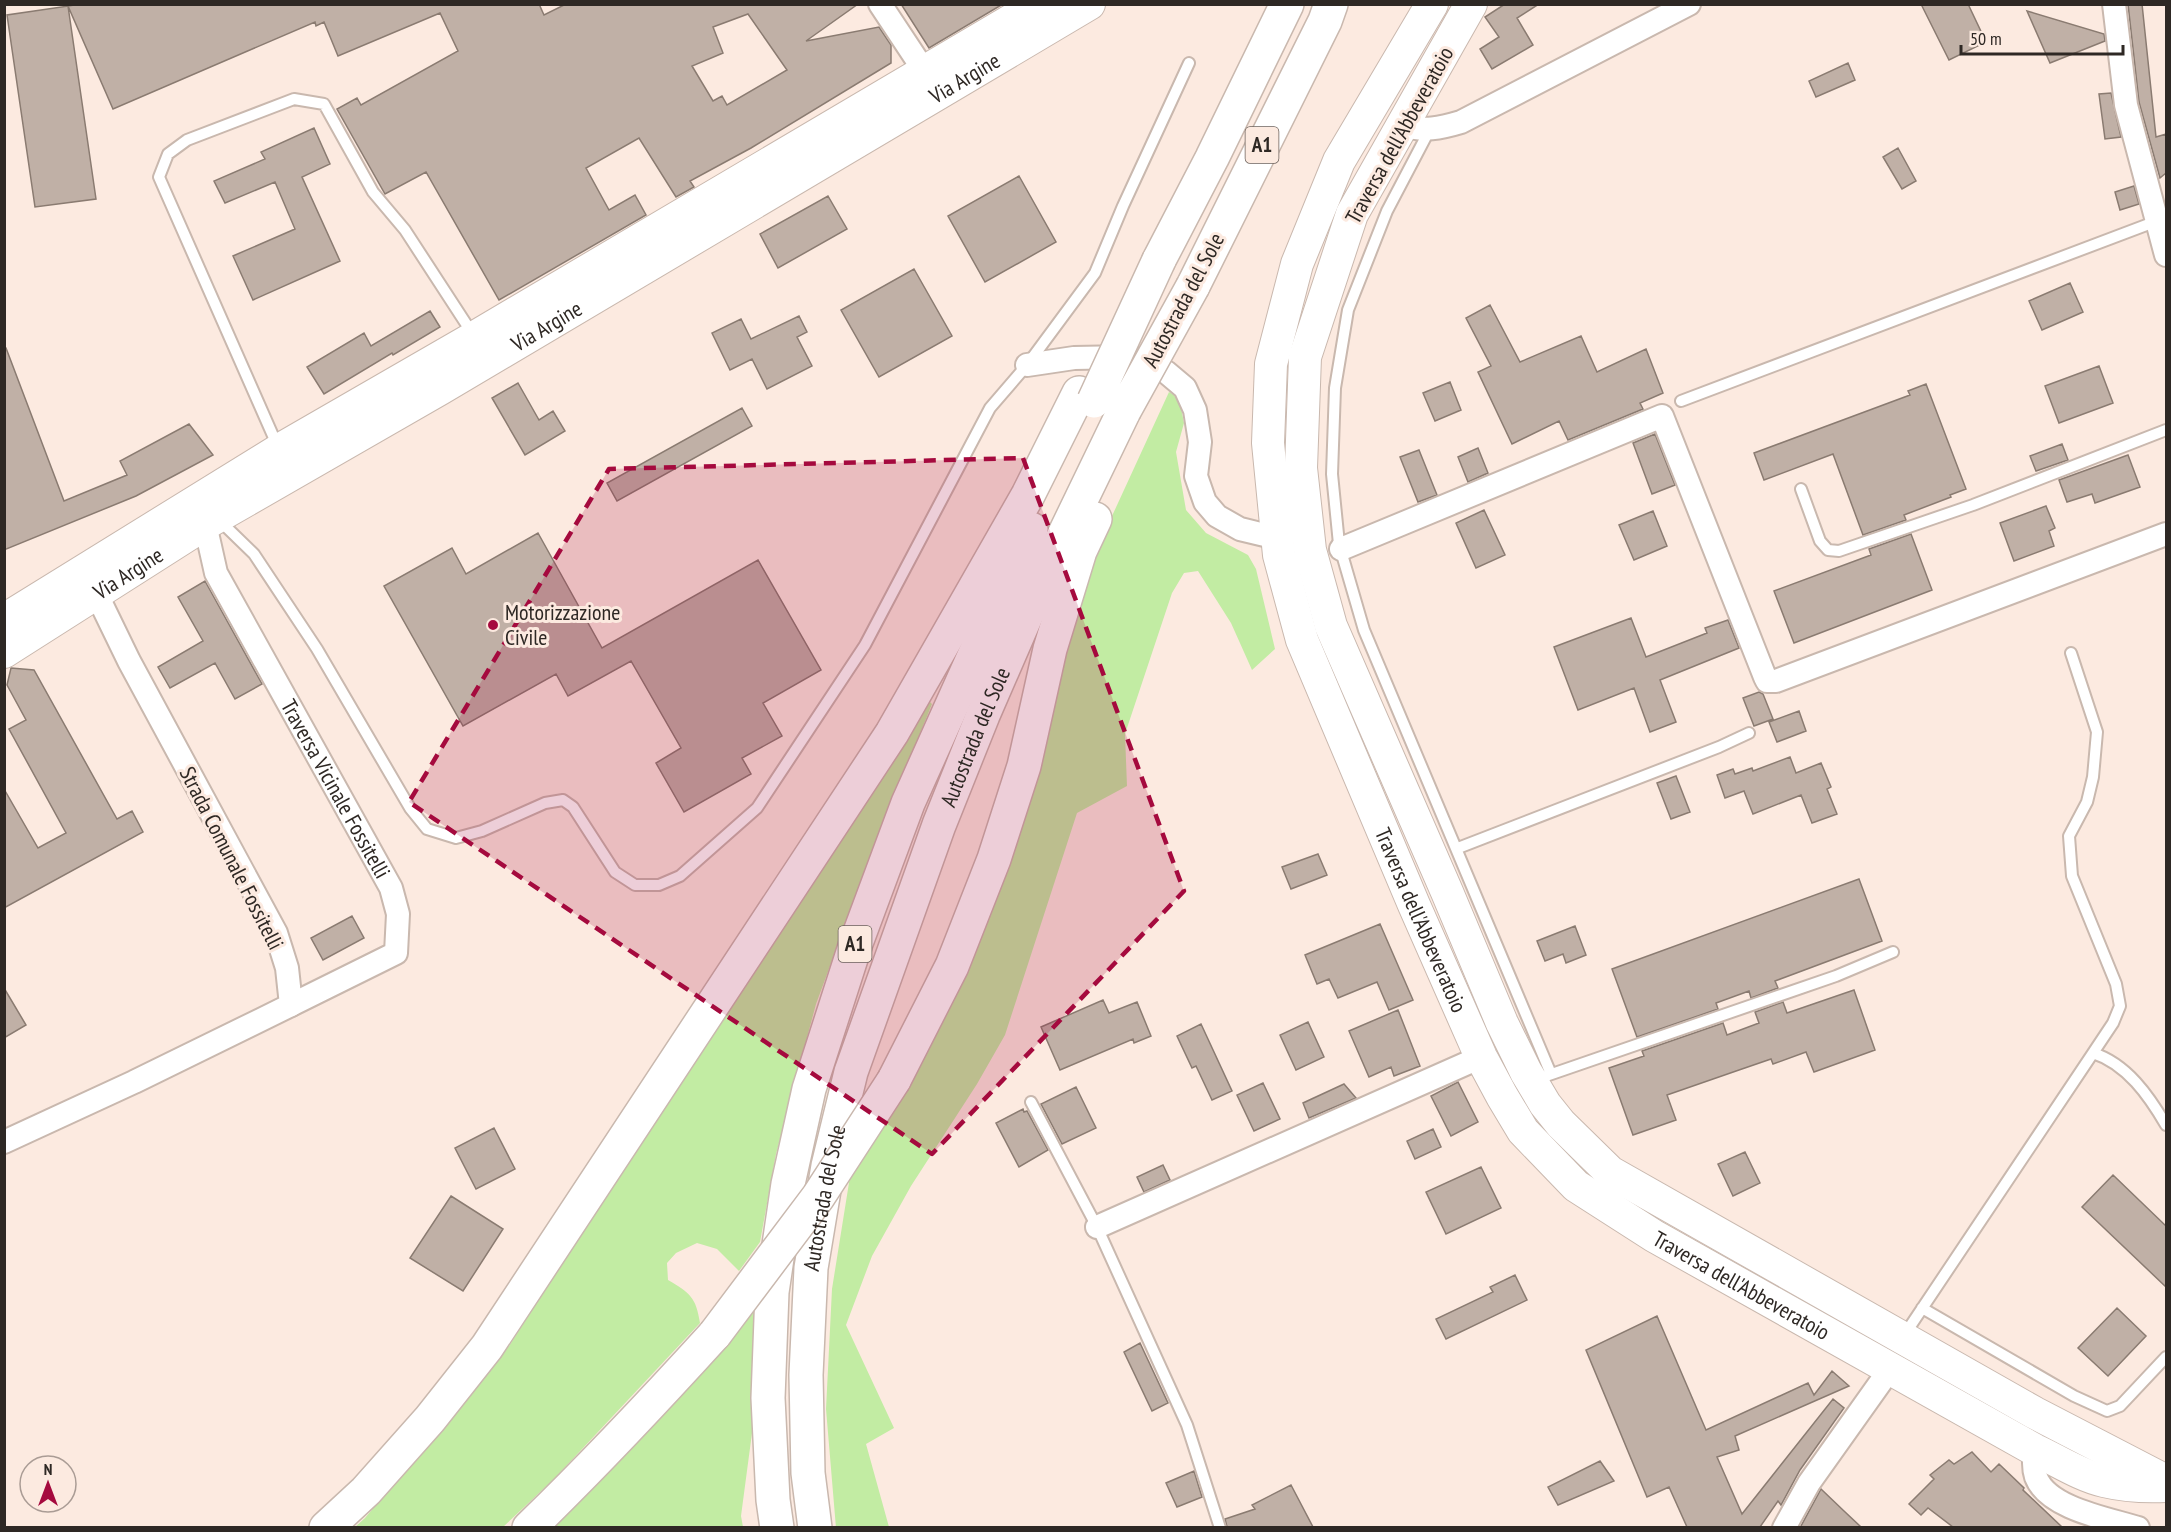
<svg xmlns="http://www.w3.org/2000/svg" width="2171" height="1532" font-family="'PT Sans Narrow',sans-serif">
  <rect width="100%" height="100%" fill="#fceae0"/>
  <!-- green -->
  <path fill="#c2eca3" d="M 1169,392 L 1174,395 L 1181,408 L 1184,423 L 1176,452 L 1186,510 L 1206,533 L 1248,555 L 1256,569 L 1275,649 L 1252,670 L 1231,623 L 1198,571 L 1184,573 L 1172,593 L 1125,734 L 1127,786 L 1077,813 L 1005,1035 L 977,1084 L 911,1186 L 872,1256 L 846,1325 L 894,1428 L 866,1444 L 889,1527 L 836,1528 L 826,1409 L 832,1289 L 852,1164 L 867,1143 L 1052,673 L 1101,540 Z
    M 929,701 L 932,704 L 873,850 L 816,1004 L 776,1154 L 760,1242 L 739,1271 L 717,1249 L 697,1243 L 676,1253 L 667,1263 L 668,1280 C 690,1293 696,1297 700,1323 L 554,1479 L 503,1527 L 354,1528 L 365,1518 L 509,1346 L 710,1033 Z
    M 754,1307 L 752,1433 L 741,1516 L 743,1527 L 551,1528 Z"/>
  <!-- building -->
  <path fill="#c0b0a6" stroke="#8a7b71" stroke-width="1.5" fill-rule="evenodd" d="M 81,4 L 539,4 L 544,15 L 566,4 L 858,4 L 806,41 L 879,27 L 891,45 L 891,63 L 751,148 L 690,181 L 694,187 L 676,197 L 639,138 L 586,168 L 609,210 L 635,195 L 646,215 L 499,300 L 426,172 L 385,194 L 337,109 L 357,98 L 361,105 L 458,51 L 440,13 L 338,56 L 324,22 L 316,26 L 315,22 L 113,109 L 68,6 ZM 748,14 L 787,70 L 727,105 L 722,96 L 713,101 L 692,66 L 723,53 L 713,27 Z
    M 901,4 L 1003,4 L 929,48 Z
    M 1505,4 L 1539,4 L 1517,18 L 1533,45 L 1492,69 L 1480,49 L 1499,37 L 1485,17 Z
    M 1921,4 L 1968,4 L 1986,42 L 1949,60 Z
    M 2128,4 L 2142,4 L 2156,137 L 2166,134 L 2166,173 L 2160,178 L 2139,102 Z
    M 68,6 L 96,199 L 35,207 L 7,15 Z
    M 2027,11 L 2104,34 L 2105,41 L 2050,63 Z
    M 1848,63 L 1855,80 L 1816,97 L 1809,81 Z
    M 2111,93 L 2121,137 L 2105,139 L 2099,94 Z
    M 314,128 L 330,164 L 302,177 L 340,261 L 253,300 L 233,256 L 295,229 L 275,182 L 225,203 L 214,181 L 265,159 L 261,152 Z
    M 1898,148 L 1916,181 L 1902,189 L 1883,157 Z
    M 1019,176 L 1056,242 L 985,282 L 948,216 Z
    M 2134,186 L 2139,204 L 2120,210 L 2115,192 Z
    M 828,196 L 847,229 L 778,268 L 760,234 Z
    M 914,269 L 952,336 L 879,377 L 841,310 Z
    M 2070,283 L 2083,312 L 2042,330 L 2029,301 Z
    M 1490,305 L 1520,362 L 1581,336 L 1597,372 L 1646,349 L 1663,393 L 1640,403 L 1643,409 L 1568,440 L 1559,421 L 1512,444 L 1478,372 L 1491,366 L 1466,318 Z
    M 430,311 L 440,327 L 393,355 L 392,353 L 324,394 L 307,367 L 364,333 L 371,346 Z
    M 799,316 L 807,332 L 797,337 L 812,366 L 767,389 L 752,359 L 730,370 L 712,333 L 741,319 L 751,339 Z
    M 4,348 L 6,348 L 64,501 L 127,475 L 120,461 L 189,424 L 213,455 L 136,496 L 4,550 Z
    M 2099,366 L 2113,403 L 2059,423 L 2045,386 Z
    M 1450,382 L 1461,410 L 1435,421 L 1423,393 Z
    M 518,383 L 539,420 L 553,411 L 565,431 L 525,455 L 492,398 Z
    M 1926,384 L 1966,489 L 1950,495 L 1951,497 L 1904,515 L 1906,520 L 1863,535 L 1833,454 L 1764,480 L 1754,453 L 1910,395 L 1908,391 Z
    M 742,408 L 752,426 L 617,501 L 607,483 Z
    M 1655,434 L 1675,485 L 1652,494 L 1633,443 Z
    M 2062,444 L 2068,460 L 2036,471 L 2030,456 Z
    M 1478,448 L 1488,473 L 1468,482 L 1458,457 Z
    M 1419,450 L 1437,495 L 1418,502 L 1400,457 Z
    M 2128,455 L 2140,487 L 2095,503 L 2092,494 L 2067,502 L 2059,480 Z
    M 2046,506 L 2055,528 L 2049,531 L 2054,546 L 2014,561 L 2000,523 Z
    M 1484,510 L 1505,555 L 1476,568 L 1456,523 Z
    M 1653,511 L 1667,546 L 1634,560 L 1619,525 Z
    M 538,533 L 602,648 L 758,560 L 821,670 L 763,703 L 782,736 L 742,758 L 751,774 L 684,812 L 656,763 L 681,748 L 631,661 L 568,696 L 556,674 L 463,726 L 384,586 L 452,548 L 466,574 Z
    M 1911,534 L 1932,590 L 1794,643 L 1774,591 L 1871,555 L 1869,549 Z
    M 205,581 L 262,684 L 235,699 L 215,663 L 170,688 L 158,667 L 203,641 L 178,597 Z
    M 1631,618 L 1646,657 L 1707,633 L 1705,628 L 1728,620 L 1739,648 L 1660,680 L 1676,722 L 1650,732 L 1634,688 L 1578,710 L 1554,647 Z
    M 11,668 L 34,670 L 117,819 L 132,811 L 143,832 L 4,908 L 4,789 L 38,848 L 66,833 L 9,729 L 26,720 L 7,685 Z
    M 1759,692 L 1763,694 L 1773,719 L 1754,726 L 1743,698 Z
    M 1799,711 L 1806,731 L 1777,742 L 1769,722 Z
    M 1790,757 L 1796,773 L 1821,763 L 1831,787 L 1827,789 L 1837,814 L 1812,823 L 1801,795 L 1753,814 L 1744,791 L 1725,798 L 1717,775 L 1733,769 L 1735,774 L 1752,768 L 1753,771 Z
    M 1676,776 L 1690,812 L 1671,819 L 1657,783 Z
    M 1318,854 L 1327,875 L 1291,889 L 1282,867 Z
    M 1859,879 L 1882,941 L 1775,981 L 1778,988 L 1751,998 L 1749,991 L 1716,1003 L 1718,1009 L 1637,1037 L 1612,969 Z
    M 352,916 L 364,938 L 323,960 L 311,938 Z
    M 1380,924 L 1413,1000 L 1389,1010 L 1377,982 L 1338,998 L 1329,979 L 1317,984 L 1305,955 Z
    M 1575,926 L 1586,955 L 1566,963 L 1563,954 L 1545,961 L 1537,941 Z
    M 4,988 L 26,1025 L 4,1038 Z
    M 1854,990 L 1875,1050 L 1814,1072 L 1806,1052 L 1773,1064 L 1771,1059 L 1739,1070 L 1667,1095 L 1676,1120 L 1633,1135 L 1609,1068 L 1644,1056 L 1642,1051 L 1723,1023 L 1727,1035 L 1759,1023 L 1755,1012 L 1783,1002 L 1787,1013 Z
    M 1103,1000 L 1109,1013 L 1137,1002 L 1151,1036 L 1134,1043 L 1133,1039 L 1060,1070 L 1041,1027 Z
    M 1398,1010 L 1420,1066 L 1394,1076 L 1391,1067 L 1369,1077 L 1349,1031 Z
    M 1308,1022 L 1324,1057 L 1296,1070 L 1280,1035 Z
    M 1201,1024 L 1232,1091 L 1212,1100 L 1196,1066 L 1192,1068 L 1177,1036 Z
    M 1458,1082 L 1478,1122 L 1451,1136 L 1431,1096 Z
    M 1263,1083 L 1280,1119 L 1254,1131 L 1237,1095 Z
    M 1344,1084 L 1356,1098 L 1309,1118 L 1303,1103 Z
    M 1076,1087 L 1096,1128 L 1062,1144 L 1041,1104 Z
    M 1023,1109 L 1024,1112 L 1027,1111 L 1048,1150 L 1019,1167 L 996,1123 Z
    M 494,1128 L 515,1169 L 476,1189 L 455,1148 Z
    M 1433,1129 L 1441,1147 L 1415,1159 L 1407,1141 Z
    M 1745,1152 L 1760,1183 L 1733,1196 L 1718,1164 Z
    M 1163,1165 L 1170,1180 L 1144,1192 L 1137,1177 Z
    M 1481,1167 L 1501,1208 L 1446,1234 L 1426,1192 Z
    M 2113,1175 L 2166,1226 L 2166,1287 L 2082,1207 Z
    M 451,1196 L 503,1229 L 463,1291 L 410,1258 Z
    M 1515,1275 L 1527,1300 L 1446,1339 L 1436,1319 L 1493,1292 L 1490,1287 Z
    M 2117,1308 L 2146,1336 L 2108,1376 L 2078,1348 Z
    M 1657,1316 L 1706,1430 L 1808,1383 L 1814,1395 L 1832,1371 L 1849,1386 L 1735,1436 L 1739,1450 L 1717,1457 L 1742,1514 L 1833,1399 L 1844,1408 L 1800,1470 L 1781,1505 L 1778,1501 L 1760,1527 L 1687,1527 L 1669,1487 L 1647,1497 L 1586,1350 Z
    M 1140,1343 L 1168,1403 L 1152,1411 L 1124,1352 Z
    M 1972,1452 L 1991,1472 L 1999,1464 L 2024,1488 L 2023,1490 L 2062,1527 L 1953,1527 L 1928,1508 L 1921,1515 L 1909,1504 L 1934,1479 L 1930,1475 L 1949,1460 L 1954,1464 Z
    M 1600,1461 L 1614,1481 L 1558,1505 L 1548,1487 Z
    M 1194,1471 L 1202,1497 L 1177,1507 L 1166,1483 Z
    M 1291,1485 L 1313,1527 L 1227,1527 L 1225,1519 L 1255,1509 L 1252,1505 Z
    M 1821,1489 L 1844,1511 L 1861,1527 L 1802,1527 L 1801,1526 Z"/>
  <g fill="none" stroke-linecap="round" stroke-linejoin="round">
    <!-- lane casing -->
    <g stroke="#c9b8ae" stroke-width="14">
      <path id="lane" d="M 1430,129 L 1387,211 L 1348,310 L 1335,388 L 1332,474 L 1339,544 L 1364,630 L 1551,1074
        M 1681,401 L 2157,221
        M 278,447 L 159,177 L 168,154 L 187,140 L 294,99 L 324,104 L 373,192 L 405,230 L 474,336
        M 1801,489 L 1820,541 L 1828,550 L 1839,551 L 1973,505 L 2166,430
        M 219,520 L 254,554 L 317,649 L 410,808 L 427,829 L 456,838 L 482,831 L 545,803 L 563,800 L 573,807 L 615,872 L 635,885 L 659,885 L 680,876 L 757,808 L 865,645 L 990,408 L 1027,365 L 1095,273 L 1123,206 L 1189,63
        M 1458,848 L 1719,747 L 1749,733
        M 2093,1053 C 2127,1064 2149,1096 2166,1125
        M 1546,1076 L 1836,976 L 1893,952
        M 1031,1102 L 1097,1227 L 1187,1425 L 1220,1528
        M 1922,1308 L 2074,1396 L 2107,1411 L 2120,1406 L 2166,1357
        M 1903,1337 L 2093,1053 L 2113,1023 L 2120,1006 L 2116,984 L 2072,876 L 2069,836 L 2087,802 L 2093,777 L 2097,732 L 2071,653"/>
    </g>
    <!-- street casing -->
    <g stroke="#c9b8ae" stroke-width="26">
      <g id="street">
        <path d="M 880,4 L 925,72"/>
        <path d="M 2114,4 L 2126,105 L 2166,255"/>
        <path d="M 1403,125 C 1423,132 1441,128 1461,122 L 1689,4"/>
        <path d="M 1027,365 L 1074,358 L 1128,357 L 1166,372 L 1185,388 L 1195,410 L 1200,442 L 1196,476 L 1205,502 L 1217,516 L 1240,529 L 1277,538"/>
        <path id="s1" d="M 205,524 L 216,573 L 391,888 L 398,914 L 396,953 L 291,1005"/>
        <path d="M 1341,549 L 1662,416 L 1765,677 L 1767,681 L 1776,681 L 2166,534"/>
        <path d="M 4,1142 L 134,1082 L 291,1005 L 287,968 L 276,933 L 129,661 L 96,593"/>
        <path d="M 1097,1227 L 1481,1057"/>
        <path d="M 2035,1450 C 2034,1459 2033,1468 2036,1477 C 2048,1509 2110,1519 2138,1528"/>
        <path d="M 1784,1528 L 1809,1483 L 1890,1369"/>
      </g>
    </g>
    <!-- secondary casing -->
    <g stroke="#c9b8ae" stroke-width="34">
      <g id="secondary">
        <path id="s2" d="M 1432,4 L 1339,161 L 1297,264 L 1271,364 L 1268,443 L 1279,555 L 1302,640 L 1414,905 L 1481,1057 L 1502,1096 L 1523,1131 L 1576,1186 L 1654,1236 L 2035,1450 C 2057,1460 2081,1476 2104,1481 C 2125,1486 2146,1487 2166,1486"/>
        <path d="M 1471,4 L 1352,214 L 1305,357 L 1301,468 L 1310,550 L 1331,626 L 1447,892 L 1502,1023 L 1526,1072 L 1545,1104 L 1561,1124 L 1610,1172 L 2035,1413 L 2166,1481"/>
        <path d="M 4,620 L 279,450 L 475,337 L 1039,4"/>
        <path id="s3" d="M 4,652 L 205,524 L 440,389 L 1089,4"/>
      </g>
    </g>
    <!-- highway casing -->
    <g stroke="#c9b8ae" stroke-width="36">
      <g id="highway">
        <path d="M 1159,260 L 1212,158 L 1287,4"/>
        <path d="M 1193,286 L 1325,21 L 1331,4"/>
        <path d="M 894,1080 L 952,966 L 994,859 L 1024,766 L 1050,649 L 1080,551 L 1095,519"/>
        <path d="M 326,1528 L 366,1491 L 430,1419 L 487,1347 L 892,733 L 1028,495 L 1079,393"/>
        <path d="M 529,1528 C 594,1465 655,1400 715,1334"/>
        <path d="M 777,1528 L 773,1500 L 768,1398 L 772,1292 L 788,1184 L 809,1089 L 856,943 L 908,803 L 1031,529"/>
        <path id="s4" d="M 815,1528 L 808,1473 L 806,1375 L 811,1268 L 828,1166 L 851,1072 L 939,825 L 983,715 L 1036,593 L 1124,411"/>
      </g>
    </g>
    <!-- lane -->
    <use href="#lane" stroke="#fff" stroke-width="10"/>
    <!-- street -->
    <use href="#street" stroke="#fff" stroke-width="22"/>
    <!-- secondary -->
    <use href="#secondary" stroke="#fff" stroke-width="32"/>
    <!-- highway -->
    <use href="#highway" stroke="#fff" stroke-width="33"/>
    <!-- highway-bridge casing -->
    <g stroke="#c9b8ae" stroke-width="36" stroke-linecap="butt">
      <path id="highway-bridge" d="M 1094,401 L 1159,260
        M 1124,411 L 1193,286
        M 715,1334 L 818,1197 L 894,1080"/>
    </g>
    <!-- highway-bridge -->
    <use href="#highway-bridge" stroke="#fff" stroke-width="33"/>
  </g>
  <!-- marked area -->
  <path fill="#a50a3e" fill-opacity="0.2" stroke="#a50a3e" stroke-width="4.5" stroke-dasharray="12 8" stroke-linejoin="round" d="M 1023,458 L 1184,891 L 932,1154 L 409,802 L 609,469 Z"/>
  <!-- markers -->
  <circle fill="#a50a3e" stroke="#fceae0" stroke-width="2" cx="493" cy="625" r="6"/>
  <g text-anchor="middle" stroke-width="6" stroke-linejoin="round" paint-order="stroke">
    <!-- shield labels -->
    <g fill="#fceae0" stroke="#6c625c" stroke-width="1.5">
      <rect x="1245.5" y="127" width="33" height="36" rx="4.5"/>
      <rect x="838.5" y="926" width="33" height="36" rx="4.5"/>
    </g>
    <g font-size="21" font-weight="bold" fill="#2e2824">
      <text x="1262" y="152">A1</text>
      <text x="855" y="951">A1</text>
    </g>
    <!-- street labels -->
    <g font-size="22" fill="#2e2824" stroke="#fceae0">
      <text dy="8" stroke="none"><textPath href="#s3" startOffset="1119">Via Argine</textPath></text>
      <text transform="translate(1399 135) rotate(-61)" y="8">Traversa dell'Abbeveratoio</text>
      <text transform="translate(1183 300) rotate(-62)" y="8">Autostrada del Sole</text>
      <text dy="8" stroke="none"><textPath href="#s3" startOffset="633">Via Argine</textPath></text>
      <text dy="8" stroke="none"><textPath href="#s3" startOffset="147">Via Argine</textPath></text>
      <text dy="8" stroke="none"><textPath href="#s4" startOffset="818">Autostrada del Sole</textPath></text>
      <text dy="8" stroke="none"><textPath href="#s1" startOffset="297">Traversa Vicinale Fossitelli</textPath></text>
      <text transform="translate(232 858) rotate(63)" y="8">Strada Comunale Fossitelli</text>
      <text dy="8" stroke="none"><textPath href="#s2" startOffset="981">Traversa dell'Abbeveratoio</textPath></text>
      <text dy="8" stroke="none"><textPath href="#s4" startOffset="332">Autostrada del Sole</textPath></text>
      <text dy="8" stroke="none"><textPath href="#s2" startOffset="1485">Traversa dell'Abbeveratoio</textPath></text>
    </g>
    <!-- poi labels -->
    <g font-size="22" fill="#2e2824" stroke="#fceae0" text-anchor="start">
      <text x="505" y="620">Motorizzazione<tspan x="505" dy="25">Civile</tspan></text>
    </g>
  </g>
  <!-- border -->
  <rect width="2171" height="1532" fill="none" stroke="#2e2824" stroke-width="12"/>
  <!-- north arrow -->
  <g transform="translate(48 1484)"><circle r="28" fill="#fceae0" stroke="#aa9c95" stroke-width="1.5"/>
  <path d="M0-4.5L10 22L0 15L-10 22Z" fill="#a50a3e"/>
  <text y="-9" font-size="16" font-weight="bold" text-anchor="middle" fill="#2e2824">N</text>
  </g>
  <!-- scale -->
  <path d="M1961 45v9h162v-9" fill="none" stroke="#2e2824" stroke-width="3"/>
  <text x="1970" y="45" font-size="18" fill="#2e2824" stroke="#fceae0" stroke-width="4.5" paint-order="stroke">50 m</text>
</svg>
